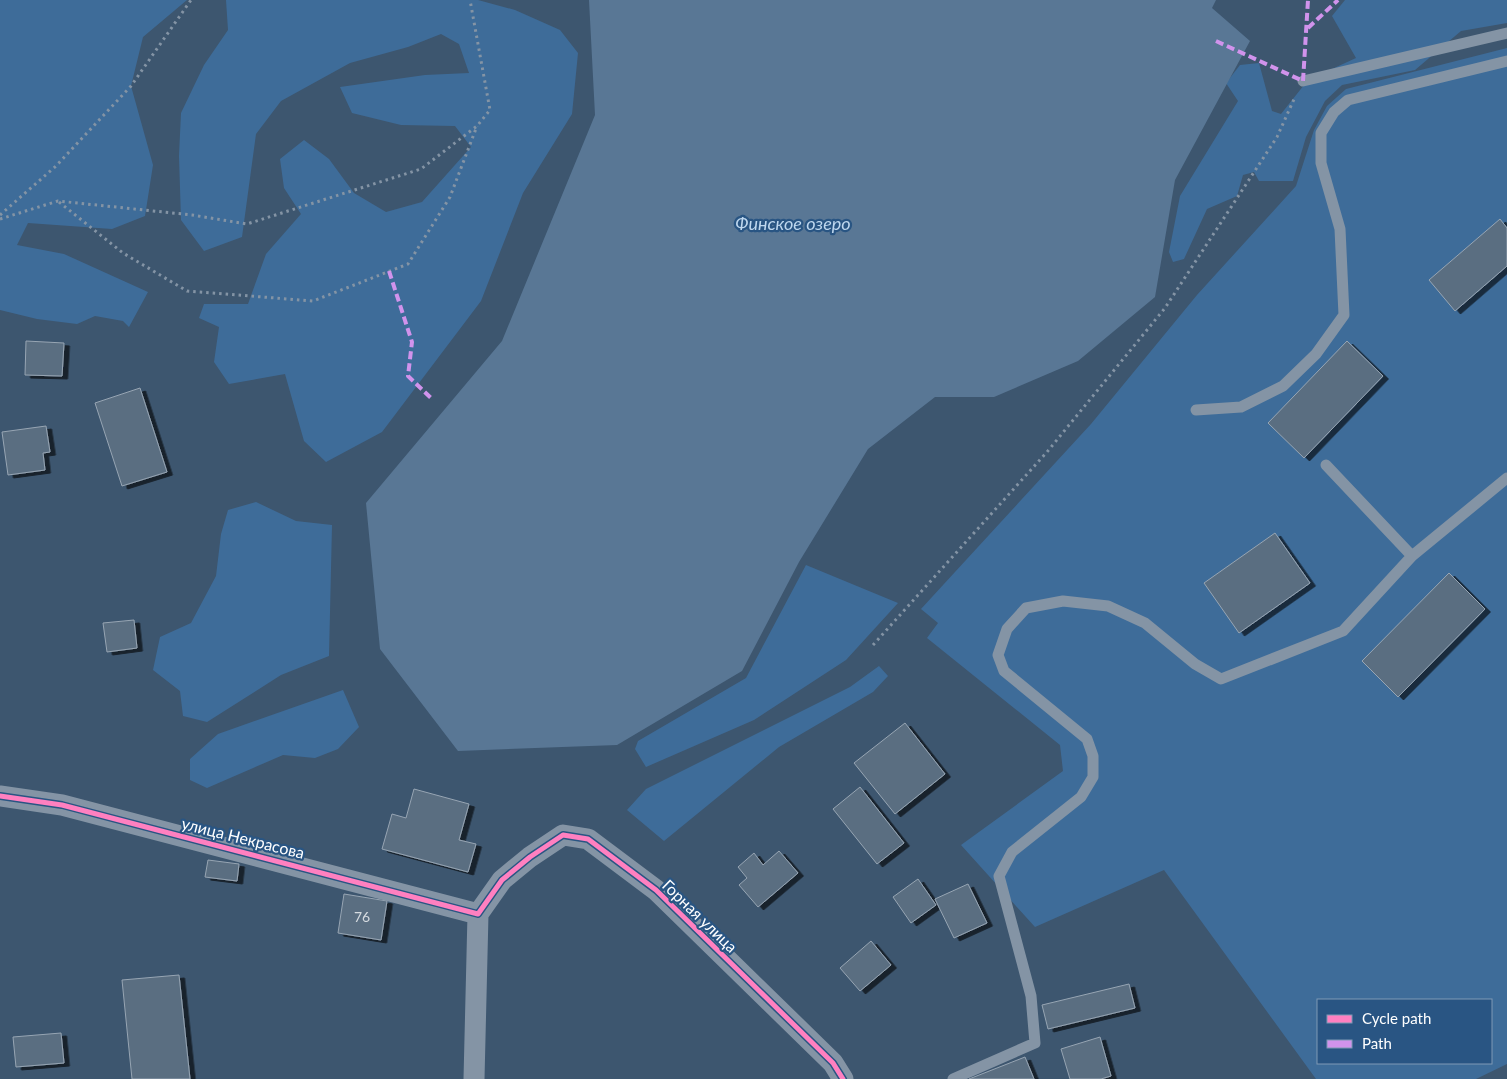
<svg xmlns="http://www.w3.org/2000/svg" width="1507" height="1079" font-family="Lato,sans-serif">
  <defs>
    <filter id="shadow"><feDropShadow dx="5.5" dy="3" stdDeviation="0" flood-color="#0009"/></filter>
  </defs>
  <rect width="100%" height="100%" fill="#3d566f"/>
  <!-- green -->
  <path fill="#3e6c99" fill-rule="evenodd" d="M 0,0 L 187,0 L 143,37 L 131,86 L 153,165 L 145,216 L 112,229 L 28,223 L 17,245 L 64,254 L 148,292 L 129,327 L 123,321 L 95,316 L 77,324 L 37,319 L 0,310 Z
    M 226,0 L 478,0 L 515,10 L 560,30 L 578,53 L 572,114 L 523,193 L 481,301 L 382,432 L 326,462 L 304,441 L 285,374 L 229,384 L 214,362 L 219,327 L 199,318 L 204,304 L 248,304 L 266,254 L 301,214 L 284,188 L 280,159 L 304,140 L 329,159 L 354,193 L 386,212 L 422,202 L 471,147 L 455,126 L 401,125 L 352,113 L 340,87 L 425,75 L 469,73 L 459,44 L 441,34 L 408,47 L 350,63 L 281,101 L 256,134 L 242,237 L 204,251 L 181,220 L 179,156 L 181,113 L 204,65 L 228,30 Z
    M 1345,0 L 1507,0 L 1507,23 L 1461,31 L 1415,70 L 1342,85 L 1325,101 L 1306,137 L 1293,181 L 1259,181 L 1254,172 L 1243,175 L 1237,196 L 1207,209 L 1184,259 L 1173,262 L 1169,252 L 1180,196 L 1238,101 L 1226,83 L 1240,65 L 1259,63 L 1272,111 L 1281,114 L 1308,80 L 1356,58 L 1332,16 Z
    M 1507,48 L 1507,1064 L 1476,1079 L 1316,1079 L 1164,870 L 1035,927 L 961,845 L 1063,771 L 1060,745 L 927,638 L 938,623 L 921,609 L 1091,424 L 1197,295 L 1296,186 L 1314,130 L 1327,106 L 1346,89 ZM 1318,1000 L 1491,1000 L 1491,1063 L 1318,1063 Z
    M 256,502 L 296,521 L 332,525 L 329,656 L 281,675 L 207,722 L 183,716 L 180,691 L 153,670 L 160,637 L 191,623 L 216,576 L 221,534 L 228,510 Z
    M 806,565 L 898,603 L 846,660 L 754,720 L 646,767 L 635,749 L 638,741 L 746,678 Z
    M 879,666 L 888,676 L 873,692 L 779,747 L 664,841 L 627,810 L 646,789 L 850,687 Z
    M 343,690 L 359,727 L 338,749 L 315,758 L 283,755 L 207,788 L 190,780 L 190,759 L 218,734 Z"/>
  <!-- water -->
  <path fill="#597795" d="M 589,0 L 1216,0 L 1212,8 L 1250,41 L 1175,180 L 1155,297 L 1078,361 L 994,397 L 935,397 L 868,449 L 799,562 L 742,671 L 617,745 L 458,751 L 380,649 L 366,503 L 502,341 L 595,115 Z"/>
  <!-- building -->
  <path fill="#5a6e81" stroke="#97a5b3" filter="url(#shadow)" d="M 1500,219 L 1507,228 L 1507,266 L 1455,311 L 1429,280 Z
    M 26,341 L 64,343 L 62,376 L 25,375 Z
    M 1347,341 L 1383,376 L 1304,458 L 1268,423 Z
    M 140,388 L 167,472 L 122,486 L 95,403 Z
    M 46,426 L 50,452 L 43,453 L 45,470 L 8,475 L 2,432 Z
    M 1275,533 L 1310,583 L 1239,633 L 1204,583 Z
    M 1449,573 L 1485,609 L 1398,697 L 1362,661 Z
    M 134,620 L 137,648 L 107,652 L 103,623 Z
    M 905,723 L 945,774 L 895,814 L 854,763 Z
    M 860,787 L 904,843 L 877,864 L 833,809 Z
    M 414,789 L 469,804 L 459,840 L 476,844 L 468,872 L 382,849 L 392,814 L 406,818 Z
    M 779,851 L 798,873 L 758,907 L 739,885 L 747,878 L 738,867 L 754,853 L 763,865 Z
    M 208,860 L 239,864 L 237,881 L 205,877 Z
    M 918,879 L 936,905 L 911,923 L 893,897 Z
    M 968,884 L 987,923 L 954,938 L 935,899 Z
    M 344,894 L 387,901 L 381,940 L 338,933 Z
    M 871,941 L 891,965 L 860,991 L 840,968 Z
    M 179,975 L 190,1079 L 132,1079 L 122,980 Z
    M 1129,984 L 1135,1008 L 1048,1029 L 1042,1005 Z
    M 61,1033 L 64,1063 L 16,1067 L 13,1037 Z
    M 1100,1037 L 1111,1076 L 1101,1079 L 1070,1079 L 1061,1049 Z
    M 1025,1057 L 1034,1079 L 969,1079 Z"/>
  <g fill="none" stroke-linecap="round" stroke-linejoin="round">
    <!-- path -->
    <path stroke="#8494a5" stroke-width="3" stroke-dasharray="2.5 4" stroke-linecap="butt" d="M 59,202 L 123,253 L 187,291 L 313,301 L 408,264 L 450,197 L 477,126
      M 0,215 L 56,166 L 131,86 L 191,0
      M 0,219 L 58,201 L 192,215 L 247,224 L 421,169 L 477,126 L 490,110 L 470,0
      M 873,645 L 1047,452 L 1165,308 L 1277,137 L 1295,97"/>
    <!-- lane -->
    <path stroke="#8494a5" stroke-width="11" d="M 1303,81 L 1507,33
      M 1196,410 L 1241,407 L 1283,386 L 1316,354 L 1344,315 L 1340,229 L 1321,163 L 1321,133 L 1334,112 L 1348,100 L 1507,61
      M 1412,556 L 1507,478
      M 953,1079 L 1035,1043 L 1031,996 L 999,876 L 1012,852 L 1081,797 L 1093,777 L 1093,756 L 1087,739 L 1004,671 L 998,655 L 1007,629 L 1026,608 L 1063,601 L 1108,606 L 1145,623 L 1195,664 L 1221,679 L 1343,631 L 1412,556 L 1326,465"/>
    <!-- street -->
    <path stroke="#8494a5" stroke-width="21" d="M 0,796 L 62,805 L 478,914
      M 478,914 L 502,880 L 530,857 L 563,835 L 588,839 L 656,890 L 833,1063 L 843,1079
      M 474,1079 L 478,914"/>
    <!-- quiet -->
    <path stroke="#d193ec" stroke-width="4" stroke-dasharray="8 4" stroke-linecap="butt" d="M 1308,28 L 1338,0
      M 1216,41 L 1303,81 L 1308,0
      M 389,271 L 412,342 L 408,376 L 432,399"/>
    <!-- cycleway casing -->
    <g stroke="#295583" stroke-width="8">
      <path id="cycleway" d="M 0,796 L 62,805 L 478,914 L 502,880 L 530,857 L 563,835 L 588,839 L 656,890 L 833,1063 L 843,1079"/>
    </g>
    <!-- cycleway -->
    <use href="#cycleway" stroke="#ff80c0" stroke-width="5"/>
  </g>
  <g text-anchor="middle" stroke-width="4.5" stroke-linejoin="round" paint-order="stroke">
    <!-- number labels -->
    <g font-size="14" fill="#d6dbe0">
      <text x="362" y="922">76</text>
    </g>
    <!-- street labels -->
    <g font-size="16" fill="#fff" stroke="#295583">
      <text transform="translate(243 838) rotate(14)" y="6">улица Некрасова</text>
      <text transform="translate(700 916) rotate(44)" y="6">Горная улица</text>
    </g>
    <!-- water labels -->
    <g font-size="18" font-style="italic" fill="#bed7ee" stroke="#295583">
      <text x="793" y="230">Финское озеро</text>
    </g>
  </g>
  <!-- legend -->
  <rect x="1317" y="999" width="175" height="65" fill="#295583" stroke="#7f99b5"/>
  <rect x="1327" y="1015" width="25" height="8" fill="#ff80c0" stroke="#7f99b5"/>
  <text x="1362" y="1024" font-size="15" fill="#ffffff">Cycle path</text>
  <rect x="1327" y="1040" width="25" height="8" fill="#d193ec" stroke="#7f99b5"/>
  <text x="1362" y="1049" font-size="15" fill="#ffffff">Path</text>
</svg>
